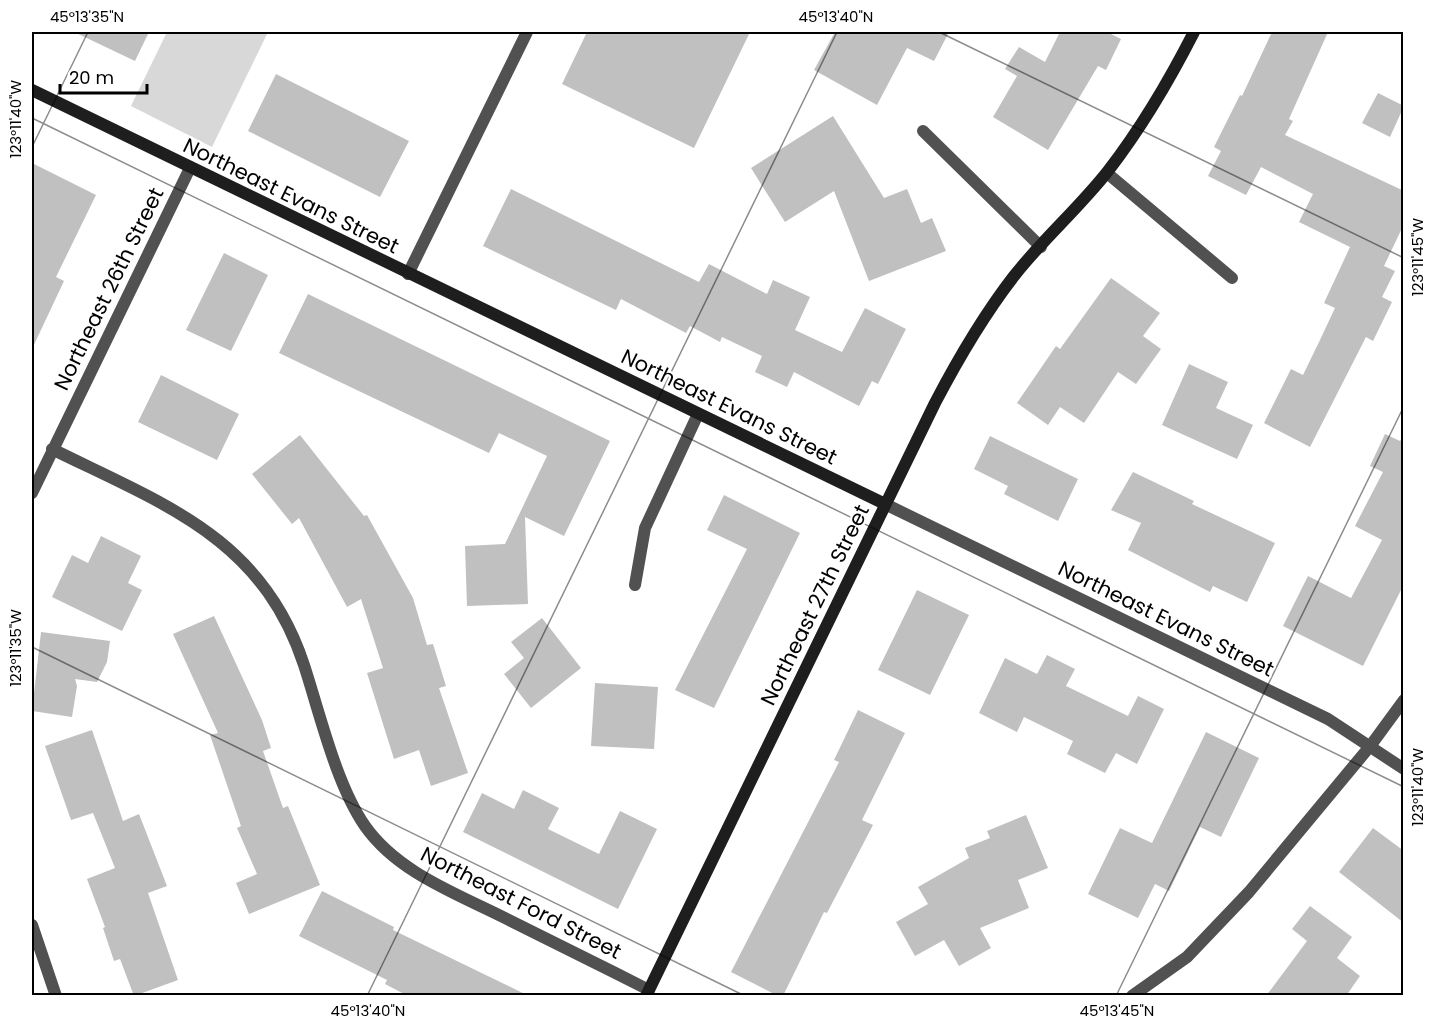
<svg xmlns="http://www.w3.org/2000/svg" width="1435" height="1027" font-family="Poppins,sans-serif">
  <rect width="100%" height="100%" fill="#fff"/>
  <!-- green -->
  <path fill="#d8d8d8" d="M 167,32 L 268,32 L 212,147 L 131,106 Z"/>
  <!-- building -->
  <path fill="#c0c0c0" d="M 74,32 L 149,32 L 135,61 Z
    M 587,32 L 750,32 L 694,148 L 562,84 Z
    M 835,32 L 949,32 L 934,61 L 907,48 L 877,105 L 814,70 Z
    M 1060,32 L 1107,32 L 1121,39 L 1106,70 L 1098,66 L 1048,150 L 993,117 L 1017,76 L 1005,69 L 1019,47 L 1045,62 Z
    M 1272,32 L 1328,32 L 1289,119 L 1293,121 L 1285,135 L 1404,191 L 1404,224 L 1384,266 L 1395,271 L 1382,297 L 1392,302 L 1373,341 L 1366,337 L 1310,447 L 1264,423 L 1291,369 L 1303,375 L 1319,342 L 1335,308 L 1324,303 L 1350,247 L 1299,222 L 1313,194 L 1261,167 L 1246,195 L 1208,176 L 1221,151 L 1214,147 L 1240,95 L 1242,96 Z
    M 276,74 L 409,141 L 380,197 L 248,131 Z
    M 1378,93 L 1404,106 L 1390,137 L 1362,123 Z
    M 833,116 L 884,198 L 907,189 L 921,223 L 932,218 L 946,251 L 869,281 L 834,191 L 785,222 L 751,168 Z
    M 32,163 L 96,195 L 56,277 L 64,281 L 32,349 Z
    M 511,189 L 699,282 L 709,264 L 767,294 L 773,280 L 810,297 L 795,330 L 842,352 L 865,308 L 906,329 L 878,384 L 872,381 L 859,406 L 794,372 L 787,387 L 755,372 L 762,356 L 722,337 L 720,342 L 690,326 L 686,333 L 621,299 L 616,310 L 483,246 Z
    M 224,253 L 268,275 L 231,351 L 186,330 Z
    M 1111,278 L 1160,313 L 1143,336 L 1161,349 L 1136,384 L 1118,372 L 1084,423 L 1060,407 L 1048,425 L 1017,403 L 1056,346 L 1060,349 Z
    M 308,294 L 610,441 L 564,536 L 525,517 L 528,604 L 467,606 L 465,546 L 505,544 L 547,456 L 499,433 L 489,453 L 279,353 Z
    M 1189,364 L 1228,382 L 1216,408 L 1253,425 L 1237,459 L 1162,425 Z
    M 161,375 L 239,414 L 217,460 L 138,422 Z
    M 1385,434 L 1400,441 L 1404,435 L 1404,584 L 1363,666 L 1283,626 L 1308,576 L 1351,598 L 1382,540 L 1355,526 L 1383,472 L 1370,466 Z
    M 300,435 L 364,516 L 367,515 L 413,598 L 427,645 L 433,644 L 446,686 L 439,688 L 468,773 L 431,786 L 419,750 L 394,759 L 367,673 L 383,668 L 361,599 L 347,607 L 299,518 L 292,524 L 252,474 Z
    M 990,436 L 1078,479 L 1058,521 L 1004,494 L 1008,486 L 974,469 Z
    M 1133,472 L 1194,501 L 1192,504 L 1275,543 L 1247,602 L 1213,586 L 1210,592 L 1128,550 L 1141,523 L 1111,510 Z
    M 724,495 L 800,533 L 714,708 L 675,690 L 747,549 L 707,530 Z
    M 101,536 L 141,556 L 128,583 L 142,590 L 122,631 L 52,597 L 72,555 L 88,563 Z
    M 917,590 L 969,615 L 930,695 L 878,670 Z
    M 214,616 L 262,720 L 271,748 L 263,751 L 283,808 L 288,806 L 320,885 L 249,914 L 236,883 L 257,874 L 237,828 L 241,826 L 210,735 L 218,733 L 173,634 Z
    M 542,618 L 581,668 L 531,708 L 504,674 L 524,658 L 511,642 Z
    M 41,632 L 110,641 L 107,662 L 97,682 L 75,679 L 77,686 L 72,717 L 32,711 Z
    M 1047,655 L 1075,669 L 1066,686 L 1128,716 L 1138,696 L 1164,709 L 1137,764 L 1116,753 L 1105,773 L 1067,754 L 1073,741 L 1024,717 L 1017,732 L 979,713 L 1005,658 L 1037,674 Z
    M 595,683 L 658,687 L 654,749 L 591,746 Z
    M 858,710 L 905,733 L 862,820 L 873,825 L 827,913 L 824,912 L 783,996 L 778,996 L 731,972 L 839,762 L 834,760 Z
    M 92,730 L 123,821 L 139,814 L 167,886 L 148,893 L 178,980 L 134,996 L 120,959 L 114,961 L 103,928 L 105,927 L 87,879 L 115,868 L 93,813 L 71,820 L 45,746 Z
    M 1206,732 L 1259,758 L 1221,837 L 1200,827 L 1169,891 L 1155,884 L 1138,918 L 1088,894 L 1120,828 L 1152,843 Z
    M 523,790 L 559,808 L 548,829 L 599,854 L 620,811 L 657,829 L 618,909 L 463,832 L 482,793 L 514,809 Z
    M 1026,815 L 1048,868 L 1018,880 L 1029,908 L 980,928 L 991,948 L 959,966 L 944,940 L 915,956 L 896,922 L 928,904 L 918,887 L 969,858 L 965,848 L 990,838 L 987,831 Z
    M 1373,828 L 1404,851 L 1404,923 L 1339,872 Z
    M 322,891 L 394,927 L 393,930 L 529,996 L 408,996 L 385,984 L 387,980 L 299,936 Z
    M 1310,906 L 1352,937 L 1337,958 L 1360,976 L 1346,996 L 1266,996 L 1307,941 L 1292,929 Z"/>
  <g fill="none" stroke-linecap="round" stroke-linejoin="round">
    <!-- street -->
    <path stroke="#515151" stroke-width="12" d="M 923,131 L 1041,247
      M 1107,173 L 1232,278
      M 408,274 L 527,32
      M 52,449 C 163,504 262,537 304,665 C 320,714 336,784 365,826 C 398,873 458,894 507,919 C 555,943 602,966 649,990
      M 32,493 L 190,168
      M 885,504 L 1328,719 L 1404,769
      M 635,585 L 645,528 L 698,414
      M 32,925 L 56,996
      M 1132,996 L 1187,957 L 1249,892 L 1371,745 L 1404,700"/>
    <!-- secondary -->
    <path stroke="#1e1e1e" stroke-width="12" d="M 32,90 L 885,504
      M 646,996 L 935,403 C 958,359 983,316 1014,276 C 1043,239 1079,208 1108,171 C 1142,127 1169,81 1194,32"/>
  </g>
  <!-- ticks -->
  <path fill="none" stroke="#000" stroke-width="1.5" stroke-opacity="0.45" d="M 939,32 L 1404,258M 32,118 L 1404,787M 32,147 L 88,32M 32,647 L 745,996M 367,996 L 837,32M 1116,996 L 1404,406"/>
  <g text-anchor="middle" stroke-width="4.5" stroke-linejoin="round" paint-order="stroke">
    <!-- street labels -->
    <g font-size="21" fill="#000" stroke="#fff">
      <text transform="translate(291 196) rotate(26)" y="7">Northeast Evans Street</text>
      <text transform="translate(109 289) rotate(-64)" y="7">Northeast 26th Street</text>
      <text transform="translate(729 407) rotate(26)" y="7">Northeast Evans Street</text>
      <text transform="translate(815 605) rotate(-64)" y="7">Northeast 27th Street</text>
      <text transform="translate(1166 619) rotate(26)" y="7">Northeast Evans Street</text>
      <text transform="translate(521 903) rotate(27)" y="7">Northeast Ford Street</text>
    </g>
  </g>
  <!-- border -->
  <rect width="1435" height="1027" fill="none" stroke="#ffffff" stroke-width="66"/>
  <!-- scale -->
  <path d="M60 84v9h87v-9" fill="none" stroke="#000000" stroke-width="3"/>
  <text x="69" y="84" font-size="18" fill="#000000" stroke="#ffffff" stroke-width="4.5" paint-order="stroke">20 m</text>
  <rect x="33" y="33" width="1369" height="961" fill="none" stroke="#000" stroke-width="2"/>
  <g font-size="15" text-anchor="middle" fill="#000">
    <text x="87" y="22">45°13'35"N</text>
    <text x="836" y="22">45°13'40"N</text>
    <text transform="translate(16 119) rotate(-90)" y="5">123°11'40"W</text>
    <text transform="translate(1418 257) rotate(-90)" y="5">123°11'45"W</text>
    <text transform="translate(16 648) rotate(-90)" y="5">123°11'35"W</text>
    <text transform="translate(1418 787) rotate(-90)" y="5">123°11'40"W</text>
    <text x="368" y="1016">45°13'40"N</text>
    <text x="1117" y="1016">45°13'45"N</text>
  </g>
</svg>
